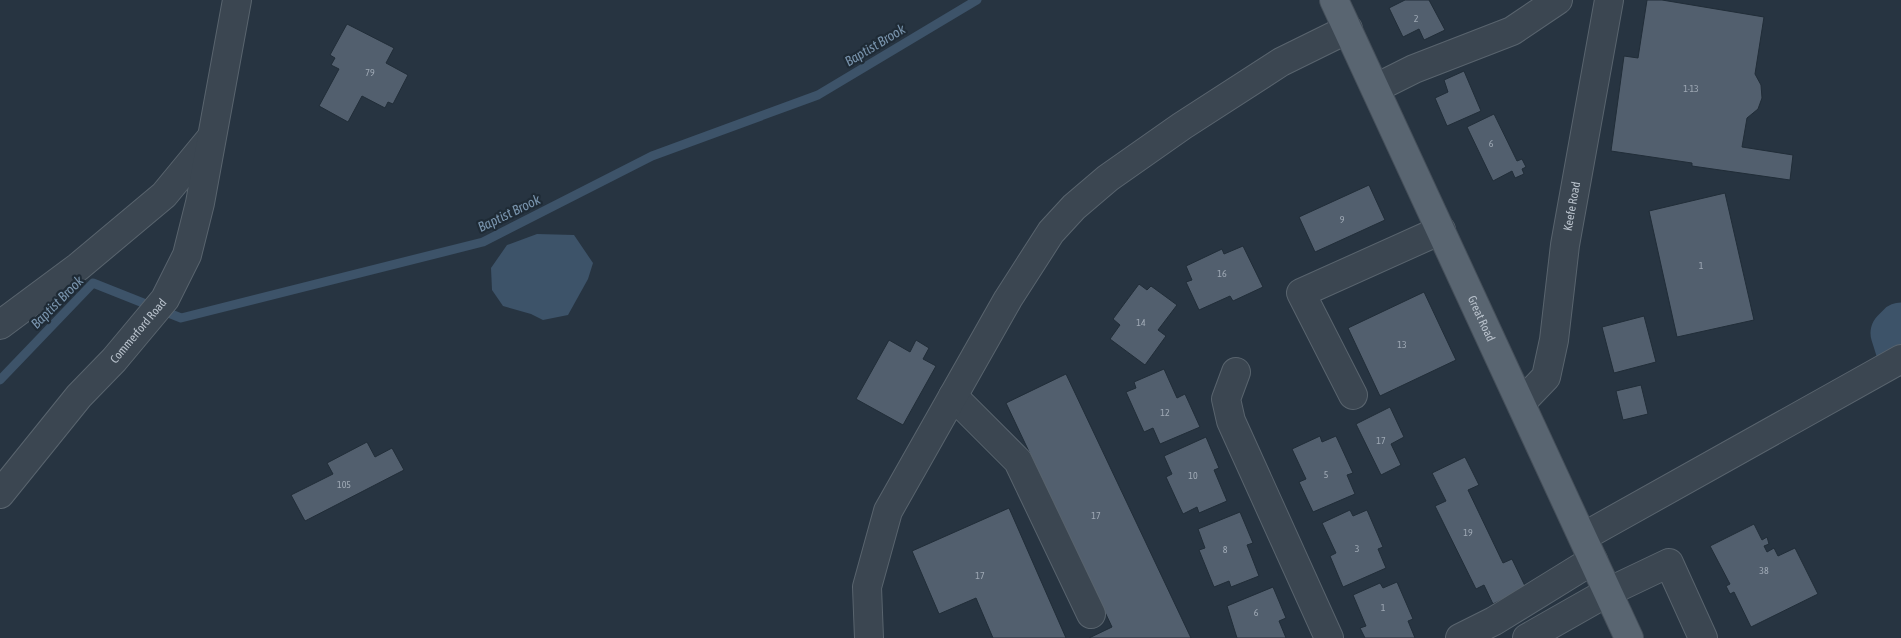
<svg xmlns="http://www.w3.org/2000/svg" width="1901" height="638" font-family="'Asap Condensed',sans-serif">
  <rect width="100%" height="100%" fill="#273441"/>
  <!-- water -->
  <path fill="#3d5369" d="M 537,234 L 574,235 L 593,263 L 588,279 L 568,315 L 543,320 L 531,314 L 503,306 L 492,290 L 491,268 L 507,245 Z"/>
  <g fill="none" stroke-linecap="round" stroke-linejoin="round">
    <!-- stream -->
    <path stroke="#3d5369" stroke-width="9" d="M 0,380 L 93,283 L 181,318 L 483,242 L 652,156 L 818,95 L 977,0"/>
    <!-- river -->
    <path stroke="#3d5369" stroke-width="49" d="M 1901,327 L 1895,333 L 1901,352"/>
  </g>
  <!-- building -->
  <path fill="#525f6e" stroke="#212d38" d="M 1405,0 L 1429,0 L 1445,30 L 1424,40 L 1419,29 L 1403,37 L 1389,8 Z
    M 1647,0 L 1662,0 L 1764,17 L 1755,74 L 1761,85 L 1762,98 L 1758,109 L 1747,118 L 1742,147 L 1793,155 L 1790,180 L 1692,166 L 1692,163 L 1611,151 L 1624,56 L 1638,58 Z
    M 347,24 L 394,48 L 386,63 L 408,75 L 393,104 L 388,102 L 385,108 L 362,96 L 348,122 L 319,106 L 339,69 L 331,65 L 335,58 L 330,55 Z
    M 1464,71 L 1481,111 L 1447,126 L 1435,98 L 1448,92 L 1444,80 Z
    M 1494,114 L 1517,161 L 1522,159 L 1526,167 L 1522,169 L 1524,174 L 1515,178 L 1512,171 L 1493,181 L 1467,127 Z
    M 1369,185 L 1385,220 L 1315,252 L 1299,217 Z
    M 1725,193 L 1754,320 L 1677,337 L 1649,211 Z
    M 1243,246 L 1263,287 L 1233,301 L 1230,296 L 1199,310 L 1186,282 L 1192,280 L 1186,266 L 1222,249 L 1224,254 Z
    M 1139,284 L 1147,290 L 1151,286 L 1177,305 L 1158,330 L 1166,336 L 1145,365 L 1110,339 L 1120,325 L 1113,319 Z
    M 1424,292 L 1456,360 L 1380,396 L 1348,328 Z
    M 1644,316 L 1656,362 L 1614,373 L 1602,327 Z
    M 889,340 L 910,352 L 916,340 L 929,348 L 923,359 L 936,366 L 903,425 L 856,399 Z
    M 1164,369 L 1177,398 L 1185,394 L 1200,427 L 1160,444 L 1153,428 L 1144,432 L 1126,392 L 1136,388 L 1134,382 Z
    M 1066,374 L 1191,638 L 1089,638 L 1112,627 L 1006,403 Z
    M 1641,385 L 1648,414 L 1623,420 L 1616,391 Z
    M 1390,407 L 1404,437 L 1391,444 L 1401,465 L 1381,475 L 1356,424 Z
    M 1320,436 L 1322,442 L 1336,436 L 1353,473 L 1347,475 L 1355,494 L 1313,512 L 1299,482 L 1306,479 L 1292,449 Z
    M 1206,437 L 1219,468 L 1214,470 L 1227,501 L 1199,513 L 1197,507 L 1183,514 L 1166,477 L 1172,474 L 1164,456 Z
    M 367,442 L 375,457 L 392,448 L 404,470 L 305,521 L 291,495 L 333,474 L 327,463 Z
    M 1465,457 L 1479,485 L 1468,490 L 1503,563 L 1512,559 L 1526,588 L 1493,604 L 1484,585 L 1476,589 L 1435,506 L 1446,501 L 1432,473 Z
    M 1009,508 L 1066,638 L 993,638 L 976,598 L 939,614 L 912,551 Z
    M 1350,510 L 1353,516 L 1367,510 L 1383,547 L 1378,549 L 1386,568 L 1343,587 L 1330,556 L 1336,553 L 1322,523 Z
    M 1240,512 L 1253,543 L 1247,545 L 1259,576 L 1231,587 L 1229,581 L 1214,587 L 1199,550 L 1205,548 L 1198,529 Z
    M 1754,524 L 1762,540 L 1767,537 L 1769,544 L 1764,546 L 1767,552 L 1774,548 L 1778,556 L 1795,548 L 1818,594 L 1751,627 L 1734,592 L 1730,594 L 1726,586 L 1730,584 L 1710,546 Z
    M 1397,582 L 1413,619 L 1408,621 L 1415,638 L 1365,638 L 1360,628 L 1366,626 L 1353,595 L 1380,583 L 1383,588 Z
    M 1273,587 L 1286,618 L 1279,621 L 1286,638 L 1237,638 L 1227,606 Z"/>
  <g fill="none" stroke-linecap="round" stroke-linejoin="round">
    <!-- minor casing -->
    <g stroke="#59646e" stroke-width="30">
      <g id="minor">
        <path d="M 1376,88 L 1414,69 L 1512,31 L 1558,0"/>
        <path d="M 0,325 L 78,267 L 164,195 L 211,138"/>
        <path d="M 1236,372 L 1226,399 L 1231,421 L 1329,638"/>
        <path d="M 1353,395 L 1301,293 L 1441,230"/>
        <path d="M 953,396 L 1018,461 L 1091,614"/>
        <path id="s1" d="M 1521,403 L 1546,377 L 1554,340 L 1565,245 L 1609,0"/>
        <path id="s2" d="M 0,494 L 79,396 L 114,360 L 165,299 L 187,255 L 200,203 L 237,0"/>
        <path d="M 1583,537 L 1901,359"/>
        <path d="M 869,638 L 867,587 L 888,511 L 1008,299 L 1051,232 L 1074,207 L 1108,178 L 1182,126 L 1281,62 L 1348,29"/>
        <path d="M 1460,638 L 1494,621 L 1593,560"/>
        <path d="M 1527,638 L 1608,592 L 1669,563 L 1703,638"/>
      </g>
    </g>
    <!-- major casing -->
    <g stroke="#454f5a" stroke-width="30">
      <g id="major">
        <path id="s3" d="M 1334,0 L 1629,638"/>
      </g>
    </g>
    <!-- minor -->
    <use href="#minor" stroke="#3b4651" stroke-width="28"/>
    <!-- major -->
    <use href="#major" stroke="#596571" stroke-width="28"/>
  </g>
  <g text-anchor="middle" stroke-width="4.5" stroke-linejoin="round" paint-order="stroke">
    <!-- number labels -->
    <g font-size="10" fill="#9ea8b4">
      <text x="1416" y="22">2</text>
      <text x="370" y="76">79</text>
      <text x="1691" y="92">1-13</text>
      <text x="1491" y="147">6</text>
      <text x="1342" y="223">9</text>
      <text x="1701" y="269">1</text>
      <text x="1222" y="277">16</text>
      <text x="1141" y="326">14</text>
      <text x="1402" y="348">13</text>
      <text x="1165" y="416">12</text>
      <text x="1381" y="444">17</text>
      <text x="1326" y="478">5</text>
      <text x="1193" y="479">10</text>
      <text x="344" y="488">105</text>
      <text x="1096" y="519">17</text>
      <text x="1468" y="536">19</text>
      <text x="1357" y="552">3</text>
      <text x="1225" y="553">8</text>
      <text x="1764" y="574">38</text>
      <text x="980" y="579">17</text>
      <text x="1383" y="611">1</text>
      <text x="1256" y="616">6</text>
    </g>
    <!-- street labels -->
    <g font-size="12" fill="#b8c1cb" stroke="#1f2b36">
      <text dy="4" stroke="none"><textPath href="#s1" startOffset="209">Keefe Road</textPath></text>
      <text dy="4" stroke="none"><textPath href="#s3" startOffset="351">Great Road</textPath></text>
      <text dy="4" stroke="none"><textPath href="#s2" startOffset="214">Commerford Road</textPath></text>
    </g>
    <!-- water labels -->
    <g font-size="14" font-style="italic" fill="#7994ad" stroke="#1f2b36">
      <text transform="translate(875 45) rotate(-31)" y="5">Baptist Brook</text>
      <text transform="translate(509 213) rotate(-26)" y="5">Baptist Brook</text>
      <text transform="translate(57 302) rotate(-45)" y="5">Baptist Brook</text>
    </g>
  </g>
</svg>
